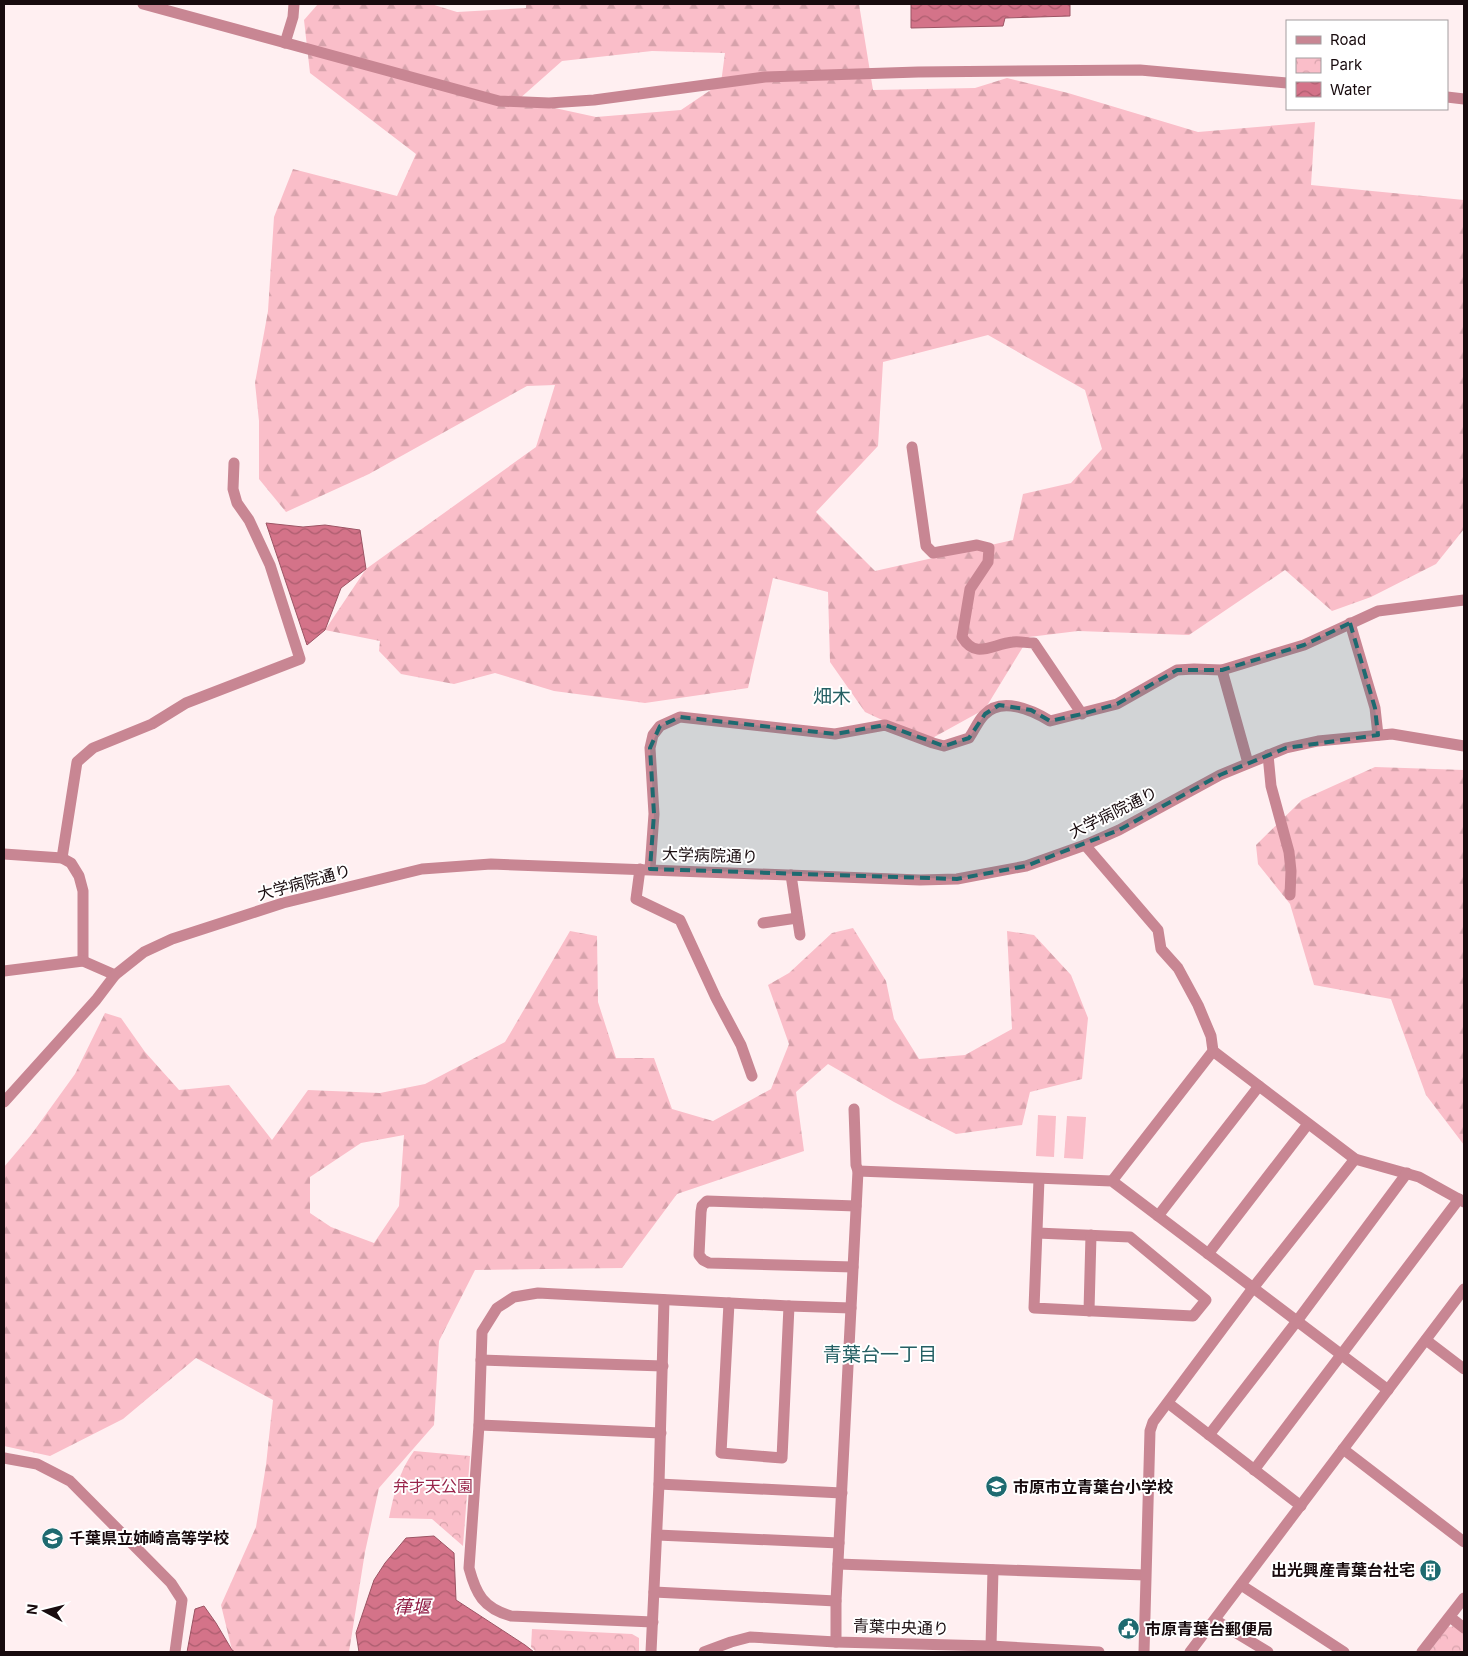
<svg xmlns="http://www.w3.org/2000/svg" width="1468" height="1656" font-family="Inter,'Noto Sans JP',sans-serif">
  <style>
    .forest { fill: url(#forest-firs); fill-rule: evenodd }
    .park { fill: url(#park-crowns) }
    .pitch { fill: #fabec9 }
    .water { fill: url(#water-waves); stroke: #9c5464 }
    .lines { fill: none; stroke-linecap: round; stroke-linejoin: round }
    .minor { stroke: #c88693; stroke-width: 11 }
    .marked { fill: #1e6a70; fill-opacity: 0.2; stroke: #1e6a70; stroke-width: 4; stroke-dasharray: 10 6; stroke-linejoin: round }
    .labels { text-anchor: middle; stroke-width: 4; stroke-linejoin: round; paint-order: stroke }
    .street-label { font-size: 16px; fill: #180b0e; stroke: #fff }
    .park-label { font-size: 16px; fill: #98244a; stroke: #fff }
    .poi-label { font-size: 16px; font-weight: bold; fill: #180b0e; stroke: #fff; text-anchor: start }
    .water-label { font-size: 18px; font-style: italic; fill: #8f1942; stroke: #fff }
    .quarter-label { font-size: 19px; fill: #245f63; stroke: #fff }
  </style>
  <defs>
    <pattern id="forest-firs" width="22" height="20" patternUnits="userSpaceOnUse" patternTransform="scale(1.25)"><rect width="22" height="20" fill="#fabec9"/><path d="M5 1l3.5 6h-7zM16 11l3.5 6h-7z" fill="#d6a2ab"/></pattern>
    <pattern id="park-crowns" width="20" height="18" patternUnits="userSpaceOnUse" patternTransform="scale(1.25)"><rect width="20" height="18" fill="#fabec9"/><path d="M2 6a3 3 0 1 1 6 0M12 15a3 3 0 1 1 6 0" fill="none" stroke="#d6a2ab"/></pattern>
    <pattern id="water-waves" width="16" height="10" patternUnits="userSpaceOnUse" patternTransform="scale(1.25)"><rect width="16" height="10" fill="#d47389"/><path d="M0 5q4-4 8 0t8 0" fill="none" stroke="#ab5d6e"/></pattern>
  </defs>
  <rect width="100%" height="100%" fill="#ffeff1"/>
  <g class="forest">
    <path d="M 318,4 L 431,4 L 457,12 L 526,8 L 526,4 L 859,4 L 873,90 L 975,88 L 1007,78 L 1068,93 L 1198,132 L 1315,122 L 1311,185 L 1464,200 L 1464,529 L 1436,564 L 1371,597 L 1332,611 L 1285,570 L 1189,635 L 1078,631 L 1029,637 L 985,709 L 927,741 L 865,712 L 830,662 L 828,592 L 773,578 L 748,688 L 645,703 L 554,691 L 495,673 L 454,684 L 401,674 L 379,651 L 380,641 L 325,630 L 366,569 L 536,447 L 555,385 L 527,386 L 369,474 L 286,512 L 259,479 L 259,421 L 255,383 L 268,311 L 274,217 L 293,169 L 397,196 L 416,154 L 310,73 L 304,20 ZM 652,51 L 725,53 L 721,83 L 681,110 L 596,117 L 518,100 L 562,61 ZM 988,335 L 1085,390 L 1102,449 L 1071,483 L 1023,494 L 1013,540 L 875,571 L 816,512 L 878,446 L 883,362 Z"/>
    <path d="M 1375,767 L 1464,770 L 1464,1145 L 1426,1095 L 1391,999 L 1314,985 L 1290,904 L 1258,864 L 1256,845 L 1302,800 Z"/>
    <path d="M 853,928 L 886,981 L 894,1019 L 919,1059 L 965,1055 L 1012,1029 L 1007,931 L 1034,935 L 1071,975 L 1088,1018 L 1082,1079 L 1030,1092 L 1022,1125 L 956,1134 L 894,1102 L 828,1064 L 796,1092 L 804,1151 L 677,1194 L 622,1268 L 475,1270 L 439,1341 L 434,1425 L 379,1488 L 365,1552 L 349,1652 L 235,1652 L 232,1650 L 221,1605 L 256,1527 L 266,1465 L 273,1400 L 196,1358 L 123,1419 L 50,1456 L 4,1446 L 4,1167 L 31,1135 L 75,1074 L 105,1013 L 121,1018 L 145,1052 L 179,1090 L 229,1085 L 272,1140 L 308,1090 L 380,1093 L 425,1084 L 505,1042 L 570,931 L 597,936 L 598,1002 L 616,1058 L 654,1058 L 672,1109 L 713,1121 L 771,1089 L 789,1044 L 768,985 L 789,973 L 832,933 ZM 404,1135 L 399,1206 L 374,1243 L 331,1227 L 310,1213 L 310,1177 L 361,1143 Z"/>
  </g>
  <g class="park">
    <path d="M 414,1451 L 470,1456 L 463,1546 L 432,1519 L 389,1518 C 394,1494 399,1471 414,1451 Z"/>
    <path d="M 1455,1626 L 1464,1633 L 1464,1652 L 1429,1652 L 1448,1627 Z"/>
    <path d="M 532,1629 L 632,1634 L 639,1638 L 639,1652 L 536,1652 L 531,1647 Z"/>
  </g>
  <g class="pitch">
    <path d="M 1038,1115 L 1056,1116 L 1054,1157 L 1036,1156 Z"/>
    <path d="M 1067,1116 L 1086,1117 L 1083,1159 L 1064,1158 Z"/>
  </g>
  <g class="water">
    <path d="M 911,4 L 1070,4 L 1070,16 L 1005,18 L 1003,26 L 911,28 Z"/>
    <path d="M 266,523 L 303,527 L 325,525 L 360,530 L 366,569 L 341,588 L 325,630 L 307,645 Z"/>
    <path d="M 434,1536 L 454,1553 L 456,1600 L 525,1645 L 534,1652 L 359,1652 L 356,1633 L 374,1580 L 385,1563 L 406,1538 Z"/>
    <path d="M 204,1606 L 216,1623 L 232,1650 L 235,1652 L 187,1652 L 195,1609 Z"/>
  </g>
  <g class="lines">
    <g class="minor">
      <path d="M 143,4 L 499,101 L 549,103 L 594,100 L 765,77 L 918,72 L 1140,70 L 1287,83"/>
      <path d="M 285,43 L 293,17 L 294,4"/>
      <path d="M 1447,97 L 1464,99"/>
      <path d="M 912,447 L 926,546 L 933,553 L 977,545 L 989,548 L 988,562 L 970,589 L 962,637 C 976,660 992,644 1013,642 C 1019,641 1027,643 1034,643 L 1082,714"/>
      <path d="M 1350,623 L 1375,708 L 1378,735"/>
      <path d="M 1222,670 L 1248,763"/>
      <path d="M 1268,755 L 1271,786 L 1289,852 L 1291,871 L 1290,895"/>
      <path d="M 1085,845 L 1158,930 L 1161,949 L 1178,968 L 1198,1005 L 1211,1036 L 1213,1051 L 1112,1181"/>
      <path d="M 4,854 L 62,858 L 71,863 L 79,876 L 83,891 L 83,961"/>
      <path d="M 62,858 L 77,762 L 93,748 L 152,724 L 186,703 L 300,659 L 270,565 L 249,520 L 237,503 L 233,489 L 234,463"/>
      <path d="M 640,869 L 636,899 L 680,920 L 716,998 L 741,1045 L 752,1076"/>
      <path d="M 650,869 L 654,814 L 650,748 L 653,735 L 660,726 L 680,717 L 835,734 L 885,725 L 933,743 L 944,746 L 969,738 C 974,731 978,721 984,715 C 1001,696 1032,710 1050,721 L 1117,704 L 1177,670 L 1194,669 L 1222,670 L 1304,645 L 1378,611 L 1464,600"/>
      <path d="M 791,875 L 800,935"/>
      <path d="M 763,923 L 797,918"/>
      <path d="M 4,971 L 83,961 L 115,975"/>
      <path d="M 1213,1051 L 1355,1159 L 1419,1177 L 1464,1202"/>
      <path d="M 4,1102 L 96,1000 L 115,975 L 144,952 L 172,939 L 283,903 L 422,869 L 491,864 L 920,880 L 957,879 L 1026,866 L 1085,845 L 1119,830 L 1220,775 L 1286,748 L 1318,741 L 1392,734 L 1464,746"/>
      <path d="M 858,1171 L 1112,1181 L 1388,1390"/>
      <path d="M 1158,1216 L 1259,1086"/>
      <path d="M 1037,1233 L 1130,1237 L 1206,1300 L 1193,1316 L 1034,1308 L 1039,1179"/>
      <path d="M 1208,1254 L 1308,1124"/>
      <path d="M 853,1267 L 709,1263 L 703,1260 L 699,1255 L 701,1212 L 702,1206 L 707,1201 L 856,1206"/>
      <path d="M 729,1303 L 721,1453 L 782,1458 L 789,1306"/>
      <path d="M 1089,1311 L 1091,1235"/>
      <path d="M 1426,1340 L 1464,1369"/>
      <path d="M 481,1360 L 663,1366"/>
      <path d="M 1168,1403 L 1301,1506"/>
      <path d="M 479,1425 L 661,1433"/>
      <path d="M 1209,1435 L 1297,1321 L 1407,1173"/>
      <path d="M 1343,1449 L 1464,1542"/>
      <path d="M 4,1458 L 37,1464 L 70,1481 L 171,1583 L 182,1600 L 175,1652"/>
      <path d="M 1254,1470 L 1459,1199"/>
      <path d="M 659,1484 L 842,1493"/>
      <path d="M 657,1535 L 839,1543"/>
      <path d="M 838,1564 L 1145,1575"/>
      <path d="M 1241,1585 L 1344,1652"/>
      <path d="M 654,1592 L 836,1601"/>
      <path d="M 1450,1617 L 1464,1628"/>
      <path d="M 1215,1620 L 1268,1652"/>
      <path d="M 653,1622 L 511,1616 C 483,1608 476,1594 469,1568 L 479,1425 L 482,1332 L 497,1308 L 514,1297 L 538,1293 L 789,1306 L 851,1308"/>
      <path d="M 836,1642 L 836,1601 L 858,1171 L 856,1165 L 854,1109"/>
      <path d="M 991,1646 L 993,1570"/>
      <path d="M 651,1652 L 659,1484 L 664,1300"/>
      <path d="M 704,1652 L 731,1642 L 750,1637 L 836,1642 L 991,1646 L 1099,1652"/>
      <path d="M 1144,1652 L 1150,1431 L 1153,1422 L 1253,1288 L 1355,1159"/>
      <path d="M 1190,1652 L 1464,1289"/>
      <path d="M 1422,1652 L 1464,1598"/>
    </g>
  </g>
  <path class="marked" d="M 1350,623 L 1375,708 L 1378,735 L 1286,748 L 1220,775 L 1119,830 L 1026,866 L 957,879 L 650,869 L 654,814 L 650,748 L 660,726 L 680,717 L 835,734 L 885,725 L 944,746 L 969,738 L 985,714 L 999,705 L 1031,710 L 1050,721 L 1082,714 L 1117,704 L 1177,670 L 1222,670 L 1304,645 Z"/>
  <defs>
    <symbol id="school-disc" viewBox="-11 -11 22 22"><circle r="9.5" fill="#1e6a70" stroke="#fff"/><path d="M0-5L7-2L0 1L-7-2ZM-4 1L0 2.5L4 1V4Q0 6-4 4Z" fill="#fff"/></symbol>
    <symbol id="building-disc" viewBox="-11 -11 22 22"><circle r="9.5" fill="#1e6a70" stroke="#fff"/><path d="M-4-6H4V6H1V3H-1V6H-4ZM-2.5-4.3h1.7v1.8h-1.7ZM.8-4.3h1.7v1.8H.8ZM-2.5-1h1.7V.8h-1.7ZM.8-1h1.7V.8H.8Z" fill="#fff"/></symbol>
    <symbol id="civic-disc" viewBox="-11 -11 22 22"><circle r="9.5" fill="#1e6a70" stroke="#fff"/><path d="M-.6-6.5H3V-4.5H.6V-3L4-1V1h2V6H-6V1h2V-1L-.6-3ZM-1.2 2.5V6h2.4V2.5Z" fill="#fff"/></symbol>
  </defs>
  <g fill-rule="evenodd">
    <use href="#school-disc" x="984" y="1474" width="25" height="25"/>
    <use href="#school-disc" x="40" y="1526" width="25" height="25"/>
    <use href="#building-disc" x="1418" y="1558" width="25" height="25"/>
    <use href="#civic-disc" x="1116" y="1616" width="25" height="25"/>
  </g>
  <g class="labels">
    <g class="street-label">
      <text transform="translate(1113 812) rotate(-26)" y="6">大学病院通り</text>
      <text transform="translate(710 855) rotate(2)" y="6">大学病院通り</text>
      <text transform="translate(304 882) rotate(-15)" y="6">大学病院通り</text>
      <text transform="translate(901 1627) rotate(2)" y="6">青葉中央通り</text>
    </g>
    <g class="park-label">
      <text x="433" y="1492">弁才天公園</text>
    </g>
    <g class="poi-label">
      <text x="1013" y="1493">市原市立青葉台小学校</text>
      <text x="69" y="1544">千葉県立姉崎高等学校</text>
      <text x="1415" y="1576" text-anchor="end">出光興産青葉台社宅</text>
      <text x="1145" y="1635">市原青葉台郵便局</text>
    </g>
    <g class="water-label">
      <text x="412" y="1613">葎堰</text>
    </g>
    <g class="quarter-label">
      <text x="832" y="703">畑木</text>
      <text x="880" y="1361">青葉台一丁目</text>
    </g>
  </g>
  <rect width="1468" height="1656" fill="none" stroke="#180b0e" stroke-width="10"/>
  <rect x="1286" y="20" width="162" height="90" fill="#ffffff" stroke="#a39d9f"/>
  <rect x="1296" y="36" width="25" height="8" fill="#c88693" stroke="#a39d9f"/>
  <text x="1330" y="45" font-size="15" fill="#180b0e">Road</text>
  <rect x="1296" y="58" width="25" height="15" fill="url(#park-crowns)" stroke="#a39d9f"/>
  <text x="1330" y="70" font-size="15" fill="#180b0e">Park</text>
  <rect x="1296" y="82" width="25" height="15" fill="url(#water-waves)" stroke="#a39d9f"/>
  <text x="1330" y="95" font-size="15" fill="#180b0e">Water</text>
  <g transform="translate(45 1611) rotate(277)" stroke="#ffffff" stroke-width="4" paint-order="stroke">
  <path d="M0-4L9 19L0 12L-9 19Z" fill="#180b0e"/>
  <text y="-8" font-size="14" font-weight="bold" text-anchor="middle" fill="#180b0e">N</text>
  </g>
</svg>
